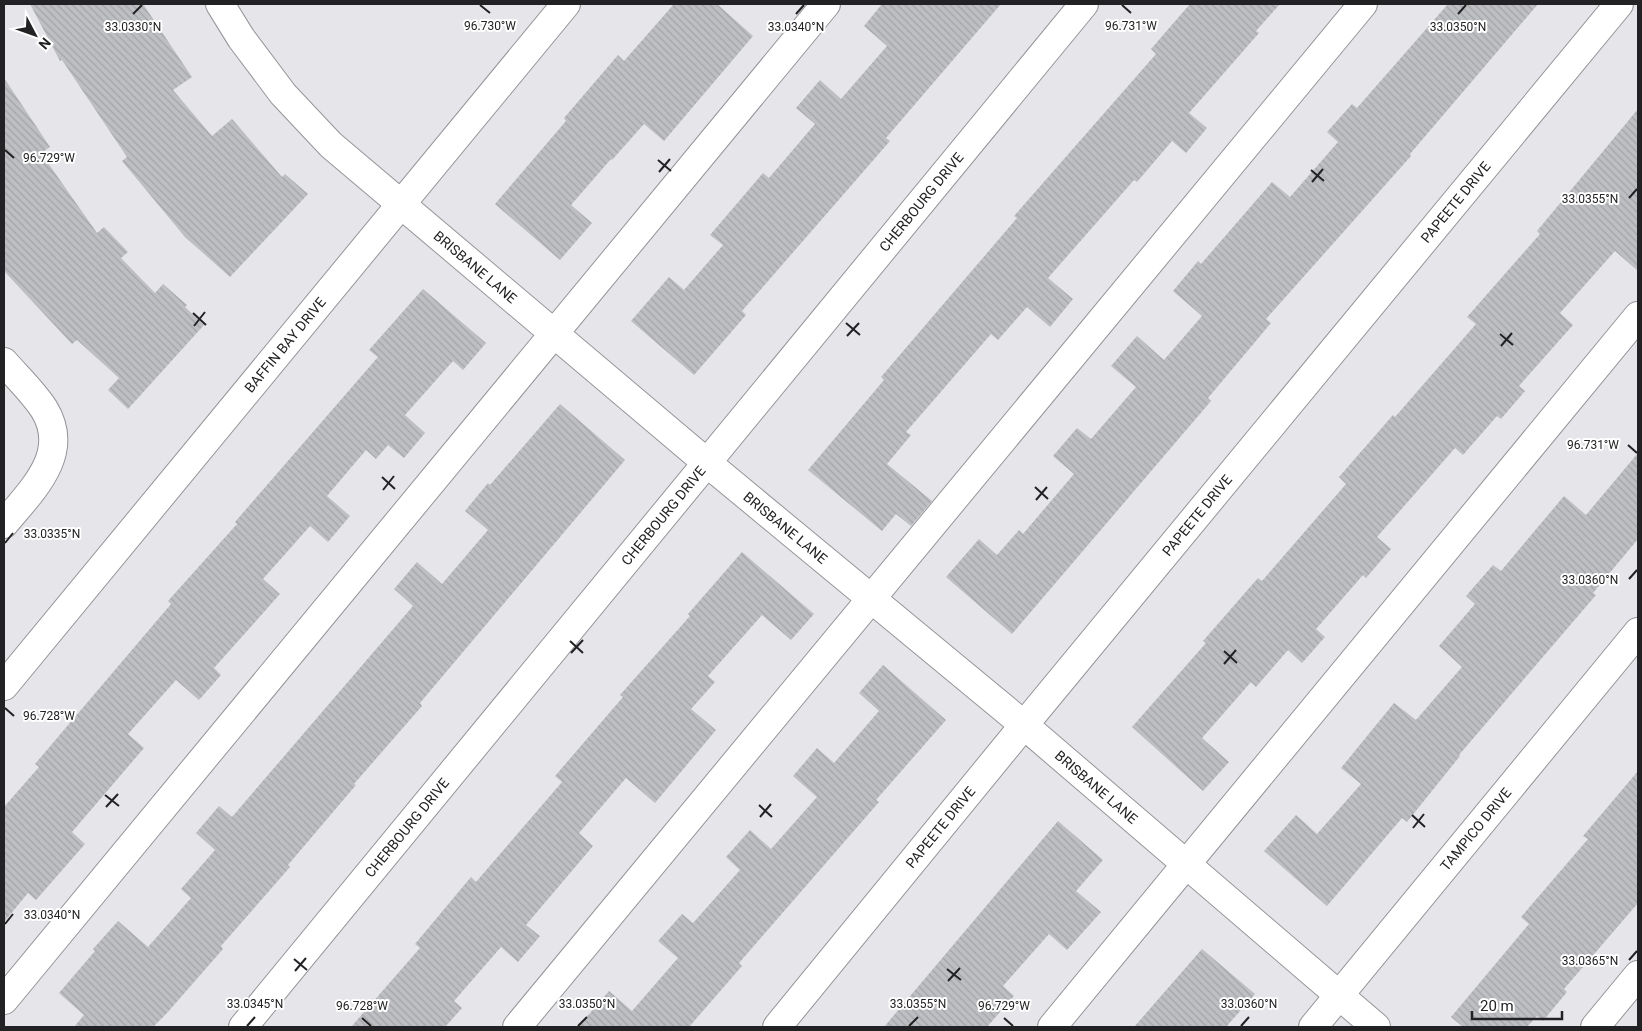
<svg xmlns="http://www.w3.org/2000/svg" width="1642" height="1031" font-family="Roboto,sans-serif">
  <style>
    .building { fill: url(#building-back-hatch) }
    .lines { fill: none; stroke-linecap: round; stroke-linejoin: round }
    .minor-casing { stroke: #959599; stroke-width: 30 }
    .minor { stroke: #fff; stroke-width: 28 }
    .ticks { fill: none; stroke: #222224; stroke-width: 2 }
    .labels { text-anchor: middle; stroke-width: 4; stroke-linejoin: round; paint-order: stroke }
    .street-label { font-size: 14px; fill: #222224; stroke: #fff }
    .ticks-label { font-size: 12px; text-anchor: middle; fill: #222224; stroke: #fff; stroke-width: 4; stroke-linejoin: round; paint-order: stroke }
  </style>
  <defs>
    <pattern id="building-back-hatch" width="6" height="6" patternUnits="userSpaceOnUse" patternTransform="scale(1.25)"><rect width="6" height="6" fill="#bebfc3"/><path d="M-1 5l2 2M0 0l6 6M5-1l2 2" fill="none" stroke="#a3a4a7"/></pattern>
  </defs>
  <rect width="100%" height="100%" fill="#e5e5ea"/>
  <g class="building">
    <path d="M 30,4 L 143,4 L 192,77 L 173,90 L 212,136 L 232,119 L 282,177 L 285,174 L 308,194 L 230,277 L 185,237 L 122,161 L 127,157 L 62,60 L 60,61 Z"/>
    <path d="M 674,4 L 717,4 L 753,36 L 664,141 L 644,124 L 612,160 L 611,159 L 571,205 L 592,223 L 560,260 L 495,204 L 566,121 L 564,118 L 618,55 L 624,61 Z"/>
    <path d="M 882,4 L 1001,4 L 886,138 L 890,141 L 742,311 L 746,315 L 694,375 L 631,321 L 669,277 L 684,290 L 723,245 L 710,235 L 763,173 L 769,178 L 815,124 L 796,108 L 820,80 L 841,99 L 887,46 L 864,26 Z"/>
    <path d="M 1190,4 L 1280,4 L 1256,31 L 1259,33 L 1189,113 L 1207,128 L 1186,153 L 1172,141 L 1137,182 L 1134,180 L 1048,278 L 1073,299 L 1050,327 L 1027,307 L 998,340 L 991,334 L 906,432 L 911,435 L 887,464 L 932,501 L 911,526 L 896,514 L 882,531 L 808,470 L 884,380 L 881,377 L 1017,218 L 1014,216 L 1156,54 L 1151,49 Z"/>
    <path d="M 1448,4 L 1538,4 L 1410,154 L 1411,156 L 1266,319 L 1271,323 L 1208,398 L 1211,401 L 1012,634 L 946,577 L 979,539 L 997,555 L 1019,530 L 1023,534 L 1074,474 L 1053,456 L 1077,428 L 1091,439 L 1136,387 L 1111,366 L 1137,336 L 1164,360 L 1202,316 L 1173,291 L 1198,261 L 1201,264 L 1272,182 L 1290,197 L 1338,142 L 1327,132 L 1352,104 L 1357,108 Z"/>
    <path d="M 4,78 L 50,147 L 41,153 L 97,233 L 104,227 L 128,252 L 121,258 L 155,293 L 163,284 L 187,305 L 185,307 L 204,325 L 128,409 L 108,390 L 119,378 L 77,340 L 72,344 L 4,271 Z"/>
    <path d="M 1638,109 L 1638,271 L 1615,251 L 1560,313 L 1573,325 L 1519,386 L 1525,391 L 1501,419 L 1497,416 L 1463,455 L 1455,448 L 1377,537 L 1391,549 L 1366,578 L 1363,575 L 1316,629 L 1325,637 L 1302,663 L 1288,650 L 1256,687 L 1251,682 L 1202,738 L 1229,762 L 1203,791 L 1132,727 L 1206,643 L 1203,641 L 1258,578 L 1262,581 L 1346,484 L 1339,477 L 1393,415 L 1395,417 L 1476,324 L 1467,317 L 1540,234 L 1537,231 Z"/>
    <path d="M 423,289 L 486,343 L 463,370 L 453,361 L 405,415 L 425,433 L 404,458 L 388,445 L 376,459 L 366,450 L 327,496 L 350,516 L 328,542 L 310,526 L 263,579 L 280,594 L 214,668 L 221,675 L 199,700 L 176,680 L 128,734 L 144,748 L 72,832 L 85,844 L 36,900 L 28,893 L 4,922 L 4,807 L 39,767 L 35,764 L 171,604 L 168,601 L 237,524 L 235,522 L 378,357 L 369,350 Z"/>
    <path d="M 560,404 L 625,460 L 420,703 L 422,706 L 354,784 L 356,785 L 288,865 L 290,867 L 221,946 L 223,949 L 167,1013 L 153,1027 L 74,1027 L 84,1015 L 59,993 L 95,951 L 93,949 L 118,921 L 148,947 L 191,898 L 181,889 L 215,850 L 196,833 L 219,806 L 232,817 L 413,606 L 394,589 L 417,562 L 442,584 L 488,530 L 465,511 L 488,483 L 490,485 Z"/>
    <path d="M 1638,453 L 1638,539 L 1593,593 L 1596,595 L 1459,755 L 1460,756 L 1407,822 L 1402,818 L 1327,906 L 1264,851 L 1296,815 L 1317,834 L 1361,784 L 1341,768 L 1394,703 L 1416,720 L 1462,667 L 1439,646 L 1475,604 L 1466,596 L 1493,565 L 1501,571 L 1564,496 L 1586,515 Z"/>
    <path d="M 742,552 L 814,614 L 791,640 L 762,615 L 708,676 L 715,682 L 691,709 L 716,730 L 655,803 L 626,778 L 579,833 L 593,846 L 526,925 L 540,936 L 518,962 L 501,947 L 454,1001 L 462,1008 L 445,1027 L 351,1027 L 420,948 L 415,944 L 471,877 L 476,882 L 562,782 L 555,776 L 623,697 L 620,695 L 690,616 L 688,614 Z"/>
    <path d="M 883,665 L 946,720 L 876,800 L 879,802 L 739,963 L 742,966 L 689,1027 L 578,1027 L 609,991 L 632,1011 L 678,958 L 658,941 L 682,914 L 693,923 L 740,870 L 726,857 L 750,830 L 771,849 L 817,797 L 793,776 L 817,748 L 834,763 L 879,711 L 859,693 Z"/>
    <path d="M 1638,771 L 1638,903 L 1564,989 L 1567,992 L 1543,1021 L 1537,1016 L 1527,1027 L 1463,1027 L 1451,1017 L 1529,924 L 1521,917 L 1588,839 L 1583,836 Z"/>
    <path d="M 1058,821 L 1103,860 L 1076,891 L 1101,912 L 1067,950 L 1049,934 L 1003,986 L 1014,996 L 987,1027 L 884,1027 Z"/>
    <path d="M 1202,949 L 1255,994 L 1226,1027 L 1134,1027 Z"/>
  </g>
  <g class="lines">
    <defs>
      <g id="minor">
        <path id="s1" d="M 220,4 L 241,38 L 283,94 L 331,145 L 706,462 L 1024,725 L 1376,1027"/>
        <path d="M 4,362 C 17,377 33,392 44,409 C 72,454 31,491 4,524"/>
        <path id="s2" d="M 4,686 L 566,4"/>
        <path d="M 4,1000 L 826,4"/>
        <path id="s3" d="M 243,1027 L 1084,4"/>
        <path d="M 517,1027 L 1363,4"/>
        <path id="s4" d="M 777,1027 L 1024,725 L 1619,4"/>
        <path d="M 1052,1027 L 1638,316"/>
        <path id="s5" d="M 1313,1027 L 1638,632"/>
        <path d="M 1595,1027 L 1638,975"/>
      </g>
    </defs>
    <use href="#minor" class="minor-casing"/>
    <use href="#minor" class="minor"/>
  </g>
  <path class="ticks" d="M 480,5 L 490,13M 1122,5 L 1131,13M 133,14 L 142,5M 796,14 L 804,5M 1458,14 L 1466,5M 5,150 L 14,158M 658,160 L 671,171M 1311,170 L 1324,181M 659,172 L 670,159M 1312,182 L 1323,169M 1629,198 L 1637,189M 193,313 L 206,325M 846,323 L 860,335M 194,326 L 205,312M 1500,334 L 1513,345M 847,336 L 859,323M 1501,346 L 1512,333M 1628,445 L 1637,453M 382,477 L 395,489M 1035,487 L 1048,499M 383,490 L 394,476M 1036,500 L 1047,487M 5,543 L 13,533M 1629,579 L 1637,570M 570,641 L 583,653M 1224,651 L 1237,663M 571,653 L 583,640M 1224,664 L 1236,650M 5,708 L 14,716M 105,795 L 119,806M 759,805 L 772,817M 106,807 L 118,794M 1412,815 L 1425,827M 760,817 L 771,804M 1413,828 L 1424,814M 5,924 L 13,914M 294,959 L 307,970M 1629,960 L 1637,951M 947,969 L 961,980M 295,971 L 306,958M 948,981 L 960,968M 362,1018 L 371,1026M 1004,1018 L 1013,1026M 247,1026 L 255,1017M 578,1026 L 587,1017M 909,1026 L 918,1017M 1241,1026 L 1249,1017"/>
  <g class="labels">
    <g class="street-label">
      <text dy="5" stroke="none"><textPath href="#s3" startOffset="1068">CHERBOURG DRIVE</textPath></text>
      <text dy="5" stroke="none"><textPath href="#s4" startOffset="1068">PAPEETE DRIVE</textPath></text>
      <text dy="5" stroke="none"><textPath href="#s1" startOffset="369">BRISBANE LANE</textPath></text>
      <text dy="5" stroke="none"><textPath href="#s2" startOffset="442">BAFFIN BAY DRIVE</textPath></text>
      <text dy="5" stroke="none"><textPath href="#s3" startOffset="662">CHERBOURG DRIVE</textPath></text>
      <text dy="5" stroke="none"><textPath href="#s4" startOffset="662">PAPEETE DRIVE</textPath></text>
      <text dy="5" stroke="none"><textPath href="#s1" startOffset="774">BRISBANE LANE</textPath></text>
      <text dy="5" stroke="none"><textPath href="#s1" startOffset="1179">BRISBANE LANE</textPath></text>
      <text dy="5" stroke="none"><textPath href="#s3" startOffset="258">CHERBOURG DRIVE</textPath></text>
      <text dy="5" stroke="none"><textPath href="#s4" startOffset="258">PAPEETE DRIVE</textPath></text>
      <text dy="5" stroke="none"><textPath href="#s5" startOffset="256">TAMPICO DRIVE</textPath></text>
    </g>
  </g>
  <g class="ticks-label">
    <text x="490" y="30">96.730°W</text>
    <text x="1131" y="30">96.731°W</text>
    <text x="133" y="31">33.0330°N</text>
    <text x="796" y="31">33.0340°N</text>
    <text x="1458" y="31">33.0350°N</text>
    <text x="49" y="162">96.729°W</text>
    <text x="1590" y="203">33.0355°N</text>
    <text x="1593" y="449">96.731°W</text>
    <text x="52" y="538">33.0335°N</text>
    <text x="1590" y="584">33.0360°N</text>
    <text x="49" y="720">96.728°W</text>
    <text x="52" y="919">33.0340°N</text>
    <text x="1590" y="965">33.0365°N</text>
    <text x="255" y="1008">33.0345°N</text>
    <text x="587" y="1008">33.0350°N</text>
    <text x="918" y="1008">33.0355°N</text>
    <text x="1249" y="1008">33.0360°N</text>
    <text x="362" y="1010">96.728°W</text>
    <text x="1004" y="1010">96.729°W</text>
  </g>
  <rect width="1642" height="1031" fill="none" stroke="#222224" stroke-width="10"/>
  <g transform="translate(35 35) rotate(131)" stroke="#ffffff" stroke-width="4" paint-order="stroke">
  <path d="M0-4L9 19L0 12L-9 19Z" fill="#222224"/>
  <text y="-8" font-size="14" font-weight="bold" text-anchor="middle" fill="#222224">N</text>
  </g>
  <path d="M1472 1011v8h90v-8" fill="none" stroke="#222224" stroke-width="2.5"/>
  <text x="1480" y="1011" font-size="15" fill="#222224" stroke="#ffffff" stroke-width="4" paint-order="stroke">20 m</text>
</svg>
